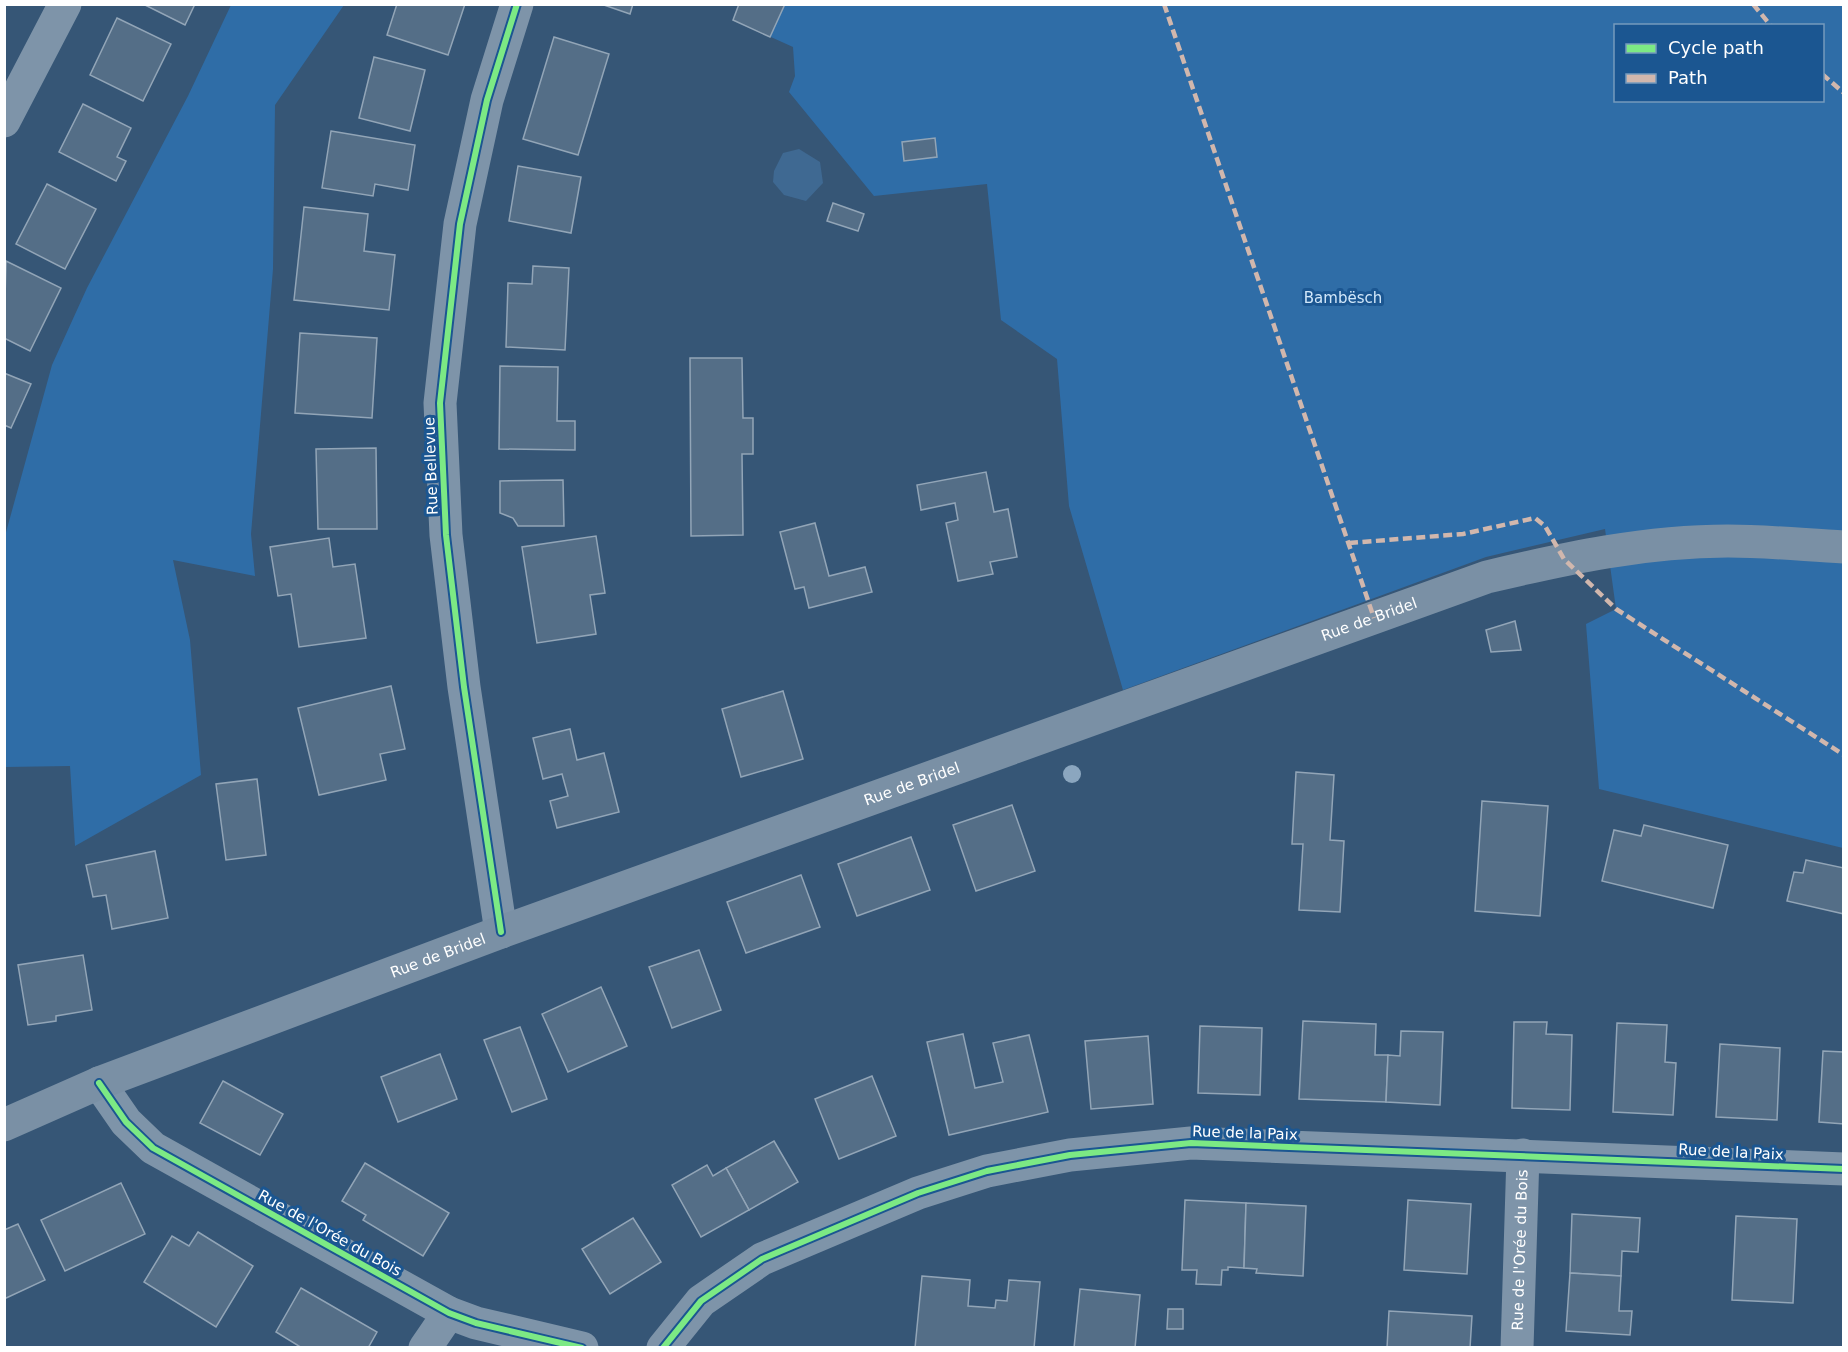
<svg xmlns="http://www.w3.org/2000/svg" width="1848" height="1352" font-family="'DejaVu Sans',sans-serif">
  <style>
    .green { fill: #2f6da7; fill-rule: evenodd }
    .water { fill: #3f6992 }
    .building { fill: #546e87; stroke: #92a5b7; stroke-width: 1.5 }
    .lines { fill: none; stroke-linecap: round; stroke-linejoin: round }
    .minor { stroke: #7e94a9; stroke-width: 33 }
    .secondary { stroke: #7a90a5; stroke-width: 33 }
    .quiet { stroke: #d1b7ad; stroke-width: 4.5; stroke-dasharray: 9 4.5; stroke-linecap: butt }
    .cycleway-casing { stroke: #1b5691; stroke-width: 10 }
    .cycleway { stroke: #7ce984; stroke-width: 6 }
    .tree { fill: #8ba6bf }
    .labels { text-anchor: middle; stroke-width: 6; stroke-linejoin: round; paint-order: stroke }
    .park-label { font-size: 15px; fill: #d1e7fa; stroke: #1b5691 }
    .street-label { font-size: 15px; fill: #fff; stroke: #1b5691 }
  </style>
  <rect width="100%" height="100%" fill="#365676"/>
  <g class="green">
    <path d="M 739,4 L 1843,5 L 1843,848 L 1599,789 L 1586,624 L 1616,609 L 1605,529 L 1486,557 L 1123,690 L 1069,506 L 1057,359 L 1001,320 L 987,184 L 874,196 L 789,92 L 795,76 L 793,47 L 733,20 ZM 1616,26 L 1822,26 L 1822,100 L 1616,100 Z"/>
    <path d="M 231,5 L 344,5 L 275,105 L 273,269 L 251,534 L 255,576 L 173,560 L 190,640 L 201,775 L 75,846 L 70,766 L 5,767 L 5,536 L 52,365 L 87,288 L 188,96 Z"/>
  </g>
  <path class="water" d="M 799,149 L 820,162 L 823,183 L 806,201 L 784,195 L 773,182 L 774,171 L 783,153 Z"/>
  <g class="building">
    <path d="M 143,4 L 195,4 L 185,25 Z"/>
    <path d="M 397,4 L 465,4 L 448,55 L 387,35 Z"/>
    <path d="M 601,4 L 633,4 L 630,14 Z"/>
    <path d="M 739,4 L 785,4 L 770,37 L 733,20 Z"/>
    <path d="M 117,18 L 171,44 L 143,101 L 90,75 Z"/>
    <path d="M 554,37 L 609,54 L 578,155 L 523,139 Z"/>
    <path d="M 374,57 L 425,70 L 410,131 L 359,118 Z"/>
    <path d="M 83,104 L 131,128 L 117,157 L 126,161 L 116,181 L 59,152 Z"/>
    <path d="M 331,131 L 415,145 L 408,190 L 375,184 L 373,196 L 322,188 Z"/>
    <path d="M 935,138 L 937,157 L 904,161 L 902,142 Z"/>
    <path d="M 518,166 L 581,177 L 571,233 L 509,221 Z"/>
    <path d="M 47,184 L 96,209 L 65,269 L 16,244 Z"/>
    <path d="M 833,203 L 864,214 L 858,231 L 827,221 Z"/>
    <path d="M 304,207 L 368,214 L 364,251 L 395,255 L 389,310 L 294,300 Z"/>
    <path d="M 6,261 L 61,288 L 30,351 L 4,338 Z"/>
    <path d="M 533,266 L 569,268 L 565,350 L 506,347 L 508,283 L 532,284 Z"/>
    <path d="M 300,333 L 377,338 L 372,418 L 295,413 Z"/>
    <path d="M 690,358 L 742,358 L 743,418 L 753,418 L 753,454 L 742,454 L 743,535 L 691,536 Z"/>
    <path d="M 500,366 L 558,367 L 557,421 L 575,421 L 575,450 L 499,449 Z"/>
    <path d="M 4,373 L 31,384 L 11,428 L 4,425 Z"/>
    <path d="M 376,448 L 377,529 L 318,529 L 316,449 Z"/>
    <path d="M 986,472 L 994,512 L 1008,509 L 1017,557 L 990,562 L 993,574 L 958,581 L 946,523 L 958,520 L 955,503 L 921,510 L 917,485 Z"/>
    <path d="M 563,480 L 564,526 L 518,526 L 513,518 L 500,513 L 500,481 Z"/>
    <path d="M 815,523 L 829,576 L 865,567 L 872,592 L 809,608 L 804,587 L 795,589 L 780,532 Z"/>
    <path d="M 596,536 L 605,593 L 590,595 L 596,634 L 537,643 L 522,547 Z"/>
    <path d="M 329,538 L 333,567 L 355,564 L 366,638 L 299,647 L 291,594 L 278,596 L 270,547 Z"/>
    <path d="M 1515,621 L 1521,650 L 1491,652 L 1486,630 Z"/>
    <path d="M 391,686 L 405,749 L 380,754 L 386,780 L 319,795 L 298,708 Z"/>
    <path d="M 783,691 L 803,759 L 741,777 L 722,709 Z"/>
    <path d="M 570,729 L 577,760 L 604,753 L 619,812 L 557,828 L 550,801 L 568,796 L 562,774 L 543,779 L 533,738 Z"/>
    <path d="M 1296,772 L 1334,775 L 1330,840 L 1344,841 L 1340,912 L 1299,910 L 1303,844 L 1292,844 Z"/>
    <path d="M 257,779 L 266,855 L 226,860 L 216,784 Z"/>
    <path d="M 1482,801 L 1548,806 L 1540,916 L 1475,911 Z"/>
    <path d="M 1012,805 L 1035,871 L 976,891 L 953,825 Z"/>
    <path d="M 1644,825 L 1728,845 L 1713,908 L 1602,881 L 1614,830 L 1641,836 Z"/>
    <path d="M 911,837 L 930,890 L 857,916 L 838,864 Z"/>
    <path d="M 155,851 L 168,918 L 112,929 L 106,895 L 93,897 L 86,865 Z"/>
    <path d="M 1806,860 L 1844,868 L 1844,914 L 1787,901 L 1794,872 L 1803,873 Z"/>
    <path d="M 801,875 L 820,927 L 746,953 L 727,902 Z"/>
    <path d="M 699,950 L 721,1010 L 672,1028 L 649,967 Z"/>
    <path d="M 83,955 L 92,1010 L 56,1016 L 56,1021 L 28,1025 L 18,965 Z"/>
    <path d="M 601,987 L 627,1046 L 568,1072 L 542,1014 Z"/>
    <path d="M 1303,1021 L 1376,1024 L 1375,1055 L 1388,1055 L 1386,1102 L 1299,1099 Z"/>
    <path d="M 1514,1022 L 1547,1022 L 1546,1034 L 1572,1035 L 1570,1110 L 1512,1108 Z"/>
    <path d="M 1617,1023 L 1667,1025 L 1665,1062 L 1676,1063 L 1673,1115 L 1613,1112 Z"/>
    <path d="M 1200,1026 L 1262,1028 L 1260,1095 L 1198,1093 Z"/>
    <path d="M 520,1027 L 547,1099 L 512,1112 L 484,1040 Z"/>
    <path d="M 1401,1031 L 1443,1032 L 1440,1105 L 1386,1102 L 1388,1055 L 1400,1056 Z"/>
    <path d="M 963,1034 L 975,1088 L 1003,1082 L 993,1043 L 1029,1035 L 1048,1112 L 949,1135 L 927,1042 Z"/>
    <path d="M 1148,1036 L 1153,1104 L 1091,1109 L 1085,1041 Z"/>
    <path d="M 1720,1044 L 1780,1048 L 1777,1120 L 1716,1117 Z"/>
    <path d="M 1823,1051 L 1844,1052 L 1844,1124 L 1819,1122 Z"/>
    <path d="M 440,1054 L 457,1099 L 398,1122 L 381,1077 Z"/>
    <path d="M 872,1076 L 896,1136 L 839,1159 L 815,1099 Z"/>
    <path d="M 223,1081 L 283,1114 L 260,1155 L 200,1123 Z"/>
    <path d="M 774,1141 L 798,1182 L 749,1210 L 726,1168 Z"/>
    <path d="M 365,1163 L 449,1213 L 423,1256 L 363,1220 L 366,1215 L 342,1201 Z"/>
    <path d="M 707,1165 L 713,1176 L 726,1168 L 749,1210 L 701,1237 L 672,1185 Z"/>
    <path d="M 121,1183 L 145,1234 L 65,1271 L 41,1220 Z"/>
    <path d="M 1185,1200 L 1246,1203 L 1244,1268 L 1228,1267 L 1228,1270 L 1222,1270 L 1221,1285 L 1196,1284 L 1197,1270 L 1182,1270 Z"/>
    <path d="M 1408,1200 L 1471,1204 L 1467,1274 L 1404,1270 Z"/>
    <path d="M 1246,1203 L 1306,1206 L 1303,1276 L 1256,1273 L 1257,1269 L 1244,1268 Z"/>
    <path d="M 1572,1214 L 1640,1218 L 1638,1252 L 1622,1251 L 1621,1276 L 1570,1273 Z"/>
    <path d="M 1736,1216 L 1797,1219 L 1793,1303 L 1732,1300 Z"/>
    <path d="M 633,1218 L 661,1262 L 610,1294 L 582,1249 Z"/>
    <path d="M 18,1224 L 45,1280 L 4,1299 L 4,1230 Z"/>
    <path d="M 198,1232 L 253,1266 L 216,1327 L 144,1282 L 172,1236 L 189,1246 Z"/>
    <path d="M 1570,1273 L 1621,1276 L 1619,1311 L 1632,1311 L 1630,1335 L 1566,1331 Z"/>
    <path d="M 922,1276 L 970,1280 L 968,1306 L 995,1308 L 996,1300 L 1007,1301 L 1009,1280 L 1040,1282 L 1034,1348 L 915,1348 Z"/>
    <path d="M 301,1288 L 377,1332 L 368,1348 L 302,1348 L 276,1332 Z"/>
    <path d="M 1080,1289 L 1140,1295 L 1135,1348 L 1074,1348 Z"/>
    <path d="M 1168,1309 L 1183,1309 L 1183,1329 L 1167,1329 Z"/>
    <path d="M 1389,1311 L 1472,1316 L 1470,1348 L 1387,1348 Z"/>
  </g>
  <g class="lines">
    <g class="minor">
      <path d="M 4,121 L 65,4"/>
      <path d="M 501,932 L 464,687 L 446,535 L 440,403 L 460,224 L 487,100 L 517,4"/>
      <path d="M 99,1083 L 126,1122 L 153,1148 L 449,1313 L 476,1323 L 582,1348"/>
      <path d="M 425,1348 L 449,1313"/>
      <path d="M 663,1348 L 701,1301 L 762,1259 L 918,1193 L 987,1171 L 1070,1155 L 1191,1143 L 1844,1169"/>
      <path id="s1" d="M 1517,1348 L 1523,1155"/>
    </g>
    <path class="secondary" id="s2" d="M 4,1125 L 99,1083 L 501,932 L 1487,577 C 1567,558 1646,541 1728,541 C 1767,541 1805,545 1844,547"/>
    <g class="quiet">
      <path d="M 1164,4 L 1374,618"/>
      <path d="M 1753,4 L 1771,26"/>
      <path d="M 1822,74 L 1844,93"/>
      <path d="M 1349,543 L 1463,534 L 1535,518 L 1545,526 L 1564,559 L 1616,609 L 1844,755"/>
    </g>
    <defs>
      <g id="cycleway">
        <path d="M 501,932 L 464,687 L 446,535 L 440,403 L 460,224 L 487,100 L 517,4"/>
        <path d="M 99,1083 L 126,1122 L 153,1148 L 449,1313 L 476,1323 L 582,1348"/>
        <path d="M 663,1348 L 701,1301 L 762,1259 L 918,1193 L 987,1171 L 1070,1155 L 1191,1143 L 1844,1169"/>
      </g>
    </defs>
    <use href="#cycleway" class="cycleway-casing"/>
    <use href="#cycleway" class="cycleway"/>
  </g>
  <circle class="tree" cx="1072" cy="774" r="9"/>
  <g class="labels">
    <g class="park-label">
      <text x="1343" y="303">Bambësch</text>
    </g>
    <g class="street-label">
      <text transform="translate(431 466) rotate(-92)" y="5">Rue Bellevue</text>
      <text dy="5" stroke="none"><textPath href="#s2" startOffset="1456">Rue de Bridel</textPath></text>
      <text dy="5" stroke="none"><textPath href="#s2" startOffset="970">Rue de Bridel</textPath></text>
      <text dy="5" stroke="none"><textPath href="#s2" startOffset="466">Rue de Bridel</textPath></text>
      <text transform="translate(1245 1133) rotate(2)" y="5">Rue de la Paix</text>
      <text transform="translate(1731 1152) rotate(3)" y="5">Rue de la Paix</text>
      <text transform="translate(330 1233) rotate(29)" y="5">Rue de l'Orée du Bois</text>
      <text dy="5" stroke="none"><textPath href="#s1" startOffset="98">Rue de l'Orée du Bois</textPath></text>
    </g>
  </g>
  <rect width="1848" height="1352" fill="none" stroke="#ffffff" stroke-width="12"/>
  <rect x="1614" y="24" width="210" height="78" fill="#1b5691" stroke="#769abd" stroke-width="1.5"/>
  <rect x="1626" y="44" width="30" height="9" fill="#7ce984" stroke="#769abd" stroke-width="1.5"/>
  <text x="1668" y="54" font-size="18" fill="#ffffff">Cycle path</text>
  <rect x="1626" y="74" width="30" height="9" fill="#d1b7ad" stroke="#769abd" stroke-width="1.5"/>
  <text x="1668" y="84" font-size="18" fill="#ffffff">Path</text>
</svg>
